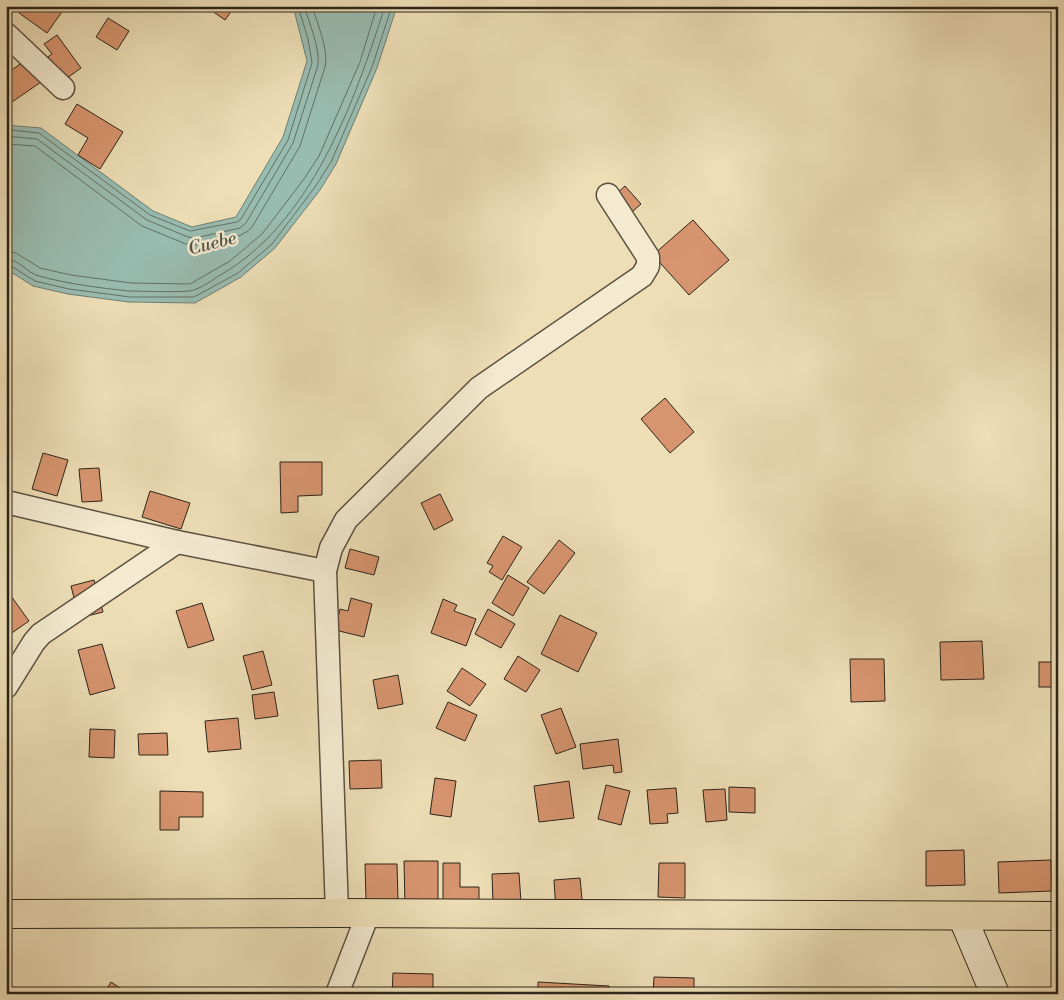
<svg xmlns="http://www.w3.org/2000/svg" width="1064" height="1000" font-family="'Libre Bodoni',serif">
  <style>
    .water { fill: #99bcb1; stroke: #6d7f75 }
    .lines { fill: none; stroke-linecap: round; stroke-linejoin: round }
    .shore { stroke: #627066; stroke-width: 1 }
    .building { fill: #d7956f; stroke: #2c241b }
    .street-casing { stroke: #5c5242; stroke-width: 25 }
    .secondary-casing { stroke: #2c241b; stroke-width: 30 }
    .primary-casing { stroke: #2c241b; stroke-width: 30 }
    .street { stroke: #f3ead0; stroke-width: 22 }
    .secondary { stroke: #f3ead0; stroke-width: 28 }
    .primary { stroke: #eddeb6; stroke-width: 28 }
    .labels { text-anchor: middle; stroke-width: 5; stroke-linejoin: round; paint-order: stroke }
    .water-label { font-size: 18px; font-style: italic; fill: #4d5248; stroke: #f3ead0 }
  </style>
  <rect width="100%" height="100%" fill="#eddeb6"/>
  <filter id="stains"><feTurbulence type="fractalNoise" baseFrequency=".004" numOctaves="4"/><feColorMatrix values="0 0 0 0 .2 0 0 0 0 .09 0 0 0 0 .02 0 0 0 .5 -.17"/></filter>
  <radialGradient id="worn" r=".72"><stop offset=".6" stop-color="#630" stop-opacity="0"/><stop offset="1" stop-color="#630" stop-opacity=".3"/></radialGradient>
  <path class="water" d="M 293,6 L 397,6 L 377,68 L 336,164 L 320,190 L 275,248 L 241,277 L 195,303 L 129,302 L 68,294 L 33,286 L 6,269 L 6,125 L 41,128 L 153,211 L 192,227 L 236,217 L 283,137 L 307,61 Z"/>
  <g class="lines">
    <g class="shore">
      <path d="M 11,130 L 39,133 L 150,215 L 190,231 L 237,222 L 241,219 L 288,140 L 312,63 L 308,39 L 298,6"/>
      <path d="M 6,136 L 37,139 L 147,220 L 188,237 L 195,238 L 240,228 L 246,223 L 293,143 L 318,65 C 320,48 309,22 304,6"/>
      <path d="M 6,144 L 35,146 L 142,226 L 186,244 L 196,245 L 241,235 L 248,231 L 252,227 L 300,146 L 325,67 C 329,50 317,23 312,6"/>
      <path d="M 6,251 L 16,253 L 40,268 L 71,275 L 131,283 L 190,284 L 230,261 L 262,234 L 304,179 L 319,156 L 360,62 L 377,6"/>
      <path d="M 6,259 C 19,259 27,273 39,276 C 68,284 100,288 129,291 C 139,291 187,293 194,290 C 202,287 210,282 217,277 C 311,225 354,103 385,6"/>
      <path d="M 6,265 L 11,266 L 35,281 L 69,289 L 130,297 L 194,297 L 238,273 L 272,244 L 315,187 L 331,162 L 372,67 L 392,6"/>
    </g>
  </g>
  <g class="building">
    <path d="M 6,6 L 13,6 L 6,15 Z"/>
    <path d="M 24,6 L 66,6 L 47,33 L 19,13 Z"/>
    <path d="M 205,6 L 235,6 L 225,20 Z"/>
    <path d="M 108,18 L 129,31 L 117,50 L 96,37 Z"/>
    <path d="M 57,35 L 81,68 L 56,86 L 39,63 L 52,54 L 44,44 Z"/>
    <path d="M 26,60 L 41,82 L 12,102 L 6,94 L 6,74 Z"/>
    <path d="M 77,104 L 123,132 L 100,169 L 78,155 L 88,138 L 65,124 Z"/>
    <path d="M 6,123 L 11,132 L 6,134 Z"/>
    <path d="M 625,186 L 641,204 L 618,224 L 602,207 Z"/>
    <path d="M 693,220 L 729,260 L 689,295 L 653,255 Z"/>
    <path d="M 665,398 L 694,432 L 670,453 L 641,419 Z"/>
    <path d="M 43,453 L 68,460 L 57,496 L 32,489 Z"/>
    <path d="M 280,462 L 322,462 L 322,495 L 298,496 L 298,512 L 281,513 Z"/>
    <path d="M 99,468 L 102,501 L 82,502 L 79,469 Z"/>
    <path d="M 150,491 L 190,503 L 181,529 L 142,517 Z"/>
    <path d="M 440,494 L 453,520 L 434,530 L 421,503 Z"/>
    <path d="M 503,536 L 522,547 L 502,580 L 489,572 L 493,566 L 487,563 Z"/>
    <path d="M 559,540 L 575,553 L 544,594 L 527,582 Z"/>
    <path d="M 350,549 L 379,557 L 374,575 L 345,568 Z"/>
    <path d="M 508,575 L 529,588 L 513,616 L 492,603 Z"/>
    <path d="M 94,580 L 103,612 L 79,618 L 71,586 Z"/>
    <path d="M 11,596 L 29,621 L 6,637 L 6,600 Z"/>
    <path d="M 351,598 L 372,604 L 364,637 L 335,630 L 340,609 L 348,611 Z"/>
    <path d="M 443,599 L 457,605 L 454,611 L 476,619 L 466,646 L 431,633 Z"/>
    <path d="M 202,603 L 214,640 L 188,648 L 176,611 Z"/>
    <path d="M 488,609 L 515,624 L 501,648 L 475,634 Z"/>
    <path d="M 560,615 L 597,633 L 578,672 L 541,654 Z"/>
    <path d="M 982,641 L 984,679 L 941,680 L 940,642 Z"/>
    <path d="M 102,644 L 115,688 L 90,695 L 78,650 Z"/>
    <path d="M 263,651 L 272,685 L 252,690 L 243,656 Z"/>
    <path d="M 518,656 L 540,670 L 526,692 L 504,679 Z"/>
    <path d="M 850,659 L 884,659 L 885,701 L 851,702 Z"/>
    <rect x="1039" y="662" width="19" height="25"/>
    <path d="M 462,668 L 486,684 L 470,706 L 447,691 Z"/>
    <path d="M 398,675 L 403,704 L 378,709 L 373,680 Z"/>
    <path d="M 274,692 L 278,716 L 255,719 L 252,695 Z"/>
    <path d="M 448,702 L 477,715 L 465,741 L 436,728 Z"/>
    <path d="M 561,708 L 576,747 L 556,754 L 541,715 Z"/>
    <path d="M 238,718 L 241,749 L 208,752 L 205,721 Z"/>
    <path d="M 90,729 L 115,730 L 114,758 L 89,757 Z"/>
    <path d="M 167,733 L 168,755 L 139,755 L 138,734 Z"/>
    <path d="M 618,739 L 622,772 L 614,773 L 613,765 L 583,769 L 580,744 Z"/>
    <path d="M 381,760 L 382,788 L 350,789 L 349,761 Z"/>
    <path d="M 435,778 L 456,781 L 451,817 L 430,814 Z"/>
    <path d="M 569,781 L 574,818 L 539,822 L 534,786 Z"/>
    <path d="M 606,785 L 630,791 L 621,825 L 598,819 Z"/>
    <path d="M 729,787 L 755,788 L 755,813 L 729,812 Z"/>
    <path d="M 676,788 L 678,813 L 667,814 L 668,823 L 650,824 L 647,790 Z"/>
    <path d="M 725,789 L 727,820 L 706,822 L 703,790 Z"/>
    <path d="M 160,791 L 203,792 L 203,817 L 179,817 L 179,830 L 160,830 Z"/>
    <path d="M 964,850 L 965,885 L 926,886 L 926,851 Z"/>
    <path d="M 1051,860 L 1052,891 L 999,893 L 998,862 Z"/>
    <path d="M 404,861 L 438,861 L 438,906 L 405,907 Z"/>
    <path d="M 443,863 L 460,863 L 460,887 L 479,887 L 479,903 L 443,903 Z"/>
    <path d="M 659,863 L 685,863 L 685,898 L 658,897 Z"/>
    <path d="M 365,864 L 397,864 L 398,900 L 366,900 Z"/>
    <path d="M 519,873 L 521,902 L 493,904 L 492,874 Z"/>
    <path d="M 580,878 L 583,910 L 556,912 L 554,880 Z"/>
    <path d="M 393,973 L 433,974 L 433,994 L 392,994 Z"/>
    <path d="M 654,977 L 694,978 L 694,994 L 653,994 Z"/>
    <path d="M 111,982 L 129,994 L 104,994 Z"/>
    <path d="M 538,982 L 609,986 L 609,994 L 538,994 Z"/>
  </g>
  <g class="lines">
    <defs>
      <g id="street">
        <path d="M 6,34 L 63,88"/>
        <path d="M 6,502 L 177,542 L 325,571 L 337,913"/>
        <path d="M 325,571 L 331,548 L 346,520 L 479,388 L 642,276 L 648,266 L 648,257 L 608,195"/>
        <path d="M 6,687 L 34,642 L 41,634 L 177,542"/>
        <path d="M 337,994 L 368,914"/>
      </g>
      <path id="secondary" d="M 962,916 L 995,994"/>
      <path id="primary" d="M 6,914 L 337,913 L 1058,916"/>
    </defs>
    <use href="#street" class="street-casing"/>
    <use href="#secondary" class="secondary-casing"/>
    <use href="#primary" class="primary-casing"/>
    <use href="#street" class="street"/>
    <use href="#secondary" class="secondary"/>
    <use href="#primary" class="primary"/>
  </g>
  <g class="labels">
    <g class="water-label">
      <text transform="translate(212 243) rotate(-14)" y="6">Cuebe</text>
    </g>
  </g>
  <rect width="1064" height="1000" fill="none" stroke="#eddeb6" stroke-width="25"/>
  <rect x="8" y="8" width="1049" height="985" fill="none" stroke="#2c241b" stroke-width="2.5"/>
  <rect x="12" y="12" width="1039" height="975" fill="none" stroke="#2c241b"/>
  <rect width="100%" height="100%" filter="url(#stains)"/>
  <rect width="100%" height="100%" fill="url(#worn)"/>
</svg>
